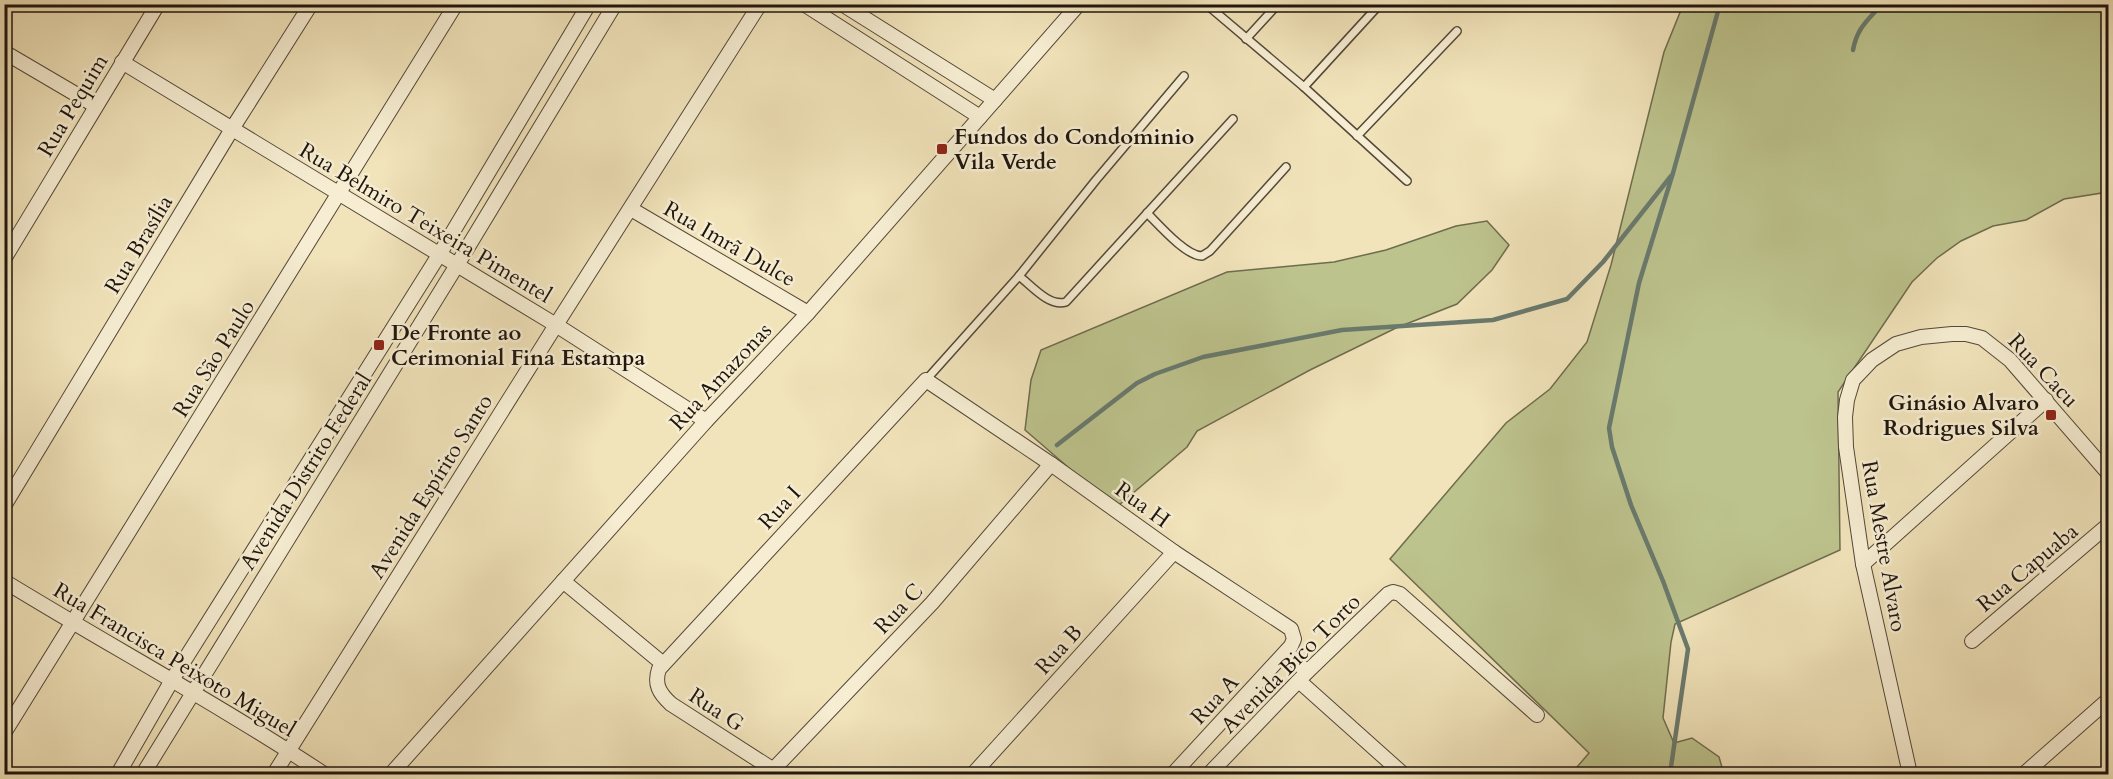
<svg xmlns="http://www.w3.org/2000/svg" width="2113" height="779" font-family="Cardo,serif">
  <style>
    .green { fill: #bdc38d; stroke: #6e6c4e; stroke-width: 1.5 }
    .lines { fill: none; stroke-linecap: round; stroke-linejoin: round }
    .stream { stroke: #697a6e; stroke-width: 4.5 }
    .service-casing { stroke: #534839; stroke-width: 10 }
    .minor-casing { stroke: #534839; stroke-width: 16 }
    .service { stroke: #f6edd2; stroke-width: 7 }
    .minor { stroke: #f6edd2; stroke-width: 14 }
    .poi-dot { fill: #8f2418; stroke: #f6edd2; stroke-width: 2 }
    .labels { text-anchor: middle; stroke-width: 5; stroke-linejoin: round; paint-order: stroke }
    .street-label { font-size: 22px; fill: #1e150e; stroke: #f6edd2 }
    .poi-label { font-size: 22px; font-weight: bold; fill: #1e150e; stroke: #f6edd2; text-anchor: start }
  </style>
  <rect width="100%" height="100%" fill="#f1e3ba"/>
  <filter id="stains"><feTurbulence type="fractalNoise" baseFrequency=".00333" numOctaves="4"/><feColorMatrix values="0 0 0 0 .2 0 0 0 0 .09 0 0 0 0 .02 0 0 0 .5 -.17"/></filter>
  <radialGradient id="worn" r=".72"><stop offset=".6" stop-color="#630" stop-opacity="0"/><stop offset="1" stop-color="#630" stop-opacity=".3"/></radialGradient>
  <g class="green">
    <path d="M 1683,5 L 2108,5 L 2108,192 L 2064,199 L 2026,220 L 1993,226 L 1961,241 L 1937,258 L 1912,282 L 1838,392 L 1840,550 L 1675,624 L 1671,642 L 1663,718 L 1674,743 L 1692,738 L 1719,757 L 1724,774 L 1571,774 L 1589,753 L 1390,559 L 1506,423 L 1550,389 L 1587,342 L 1611,265 L 1664,52 Z"/>
    <path d="M 1487,221 L 1509,245 L 1492,270 L 1457,304 L 1396,328 L 1310,370 L 1197,431 L 1187,447 L 1119,505 L 1076,474 L 1025,430 L 1031,380 L 1041,350 L 1227,272 L 1334,262 L 1386,250 L 1456,226 Z"/>
  </g>
  <g class="lines">
    <g class="stream">
      <path d="M 1853,50 C 1857,28 1867,21 1882,4"/>
      <path d="M 1057,445 L 1137,383 L 1155,374 L 1203,357 L 1342,330 L 1493,320 L 1567,299 L 1603,262 L 1671,176"/>
      <path d="M 1670,774 L 1688,649 L 1663,581 L 1631,505 L 1612,447 L 1609,428 L 1639,283 L 1673,173 L 1720,4"/>
    </g>
    <defs>
      <g id="service">
        <path d="M 1206,4 L 1304,87 L 1407,181"/>
        <path d="M 1246,39 L 1278,4"/>
        <path d="M 1304,87 L 1380,4"/>
        <path d="M 1357,136 L 1457,31"/>
        <path d="M 1147,213 C 1159,225 1186,256 1202,256 L 1210,251 L 1286,167"/>
        <path d="M 1019,276 C 1032,286 1049,307 1066,302 L 1233,119"/>
        <path d="M 926,380 L 1019,276 L 1096,180 L 1184,76"/>
      </g>
      <g id="minor">
        <path d="M 804,4 L 980,117"/>
        <path d="M 842,4 L 995,100"/>
        <path d="M 4,52 L 96,106"/>
        <path d="M 122,62 L 556,325 L 706,421"/>
        <path d="M 631,209 L 808,313"/>
        <path d="M 4,259 L 158,4"/>
        <path d="M 4,506 L 232,129 L 311,4"/>
        <path d="M 1863,564 L 2046,400"/>
        <path d="M 4,581 C 110,646 220,705 324,774"/>
        <path d="M 563,581 L 662,663"/>
        <path d="M 1972,641 L 2108,525"/>
        <path d="M 1286,652 L 1307,672"/>
        <path d="M 1299,681 L 1403,774"/>
        <path d="M 4,733 L 456,4"/>
        <path d="M 118,774 L 172,680 L 439,255 L 589,4"/>
        <path d="M 143,774 L 457,265 L 615,4"/>
        <path d="M 274,774 L 556,325 L 760,4"/>
        <path d="M 391,774 L 706,421 L 808,313 L 1079,4"/>
        <path d="M 769,774 L 932,603 L 1051,464"/>
        <path d="M 780,774 L 671,704 C 659,693 654,684 659,669 L 926,380 L 1051,464 L 1174,552 L 1291,629 L 1294,639 L 1291,646 L 1173,774"/>
        <path d="M 973,774 L 1174,552"/>
        <path d="M 1209,774 L 1307,672 L 1388,594 L 1393,592 L 1400,594 L 1537,715"/>
        <path d="M 1910,774 L 1863,564 L 1846,447 L 1845,417 L 1847,400 L 1853,380 L 1872,360 L 1896,344 L 1921,337 L 1952,334 L 1966,334 L 1982,338 L 2010,360 L 2108,473"/>
        <path d="M 2024,774 L 2108,700"/>
      </g>
    </defs>
    <use href="#service" class="service-casing"/>
    <use href="#minor" class="minor-casing"/>
    <use href="#service" class="service"/>
    <use href="#minor" class="minor"/>
  </g>
  <g class="poi-dot">
    <rect x="936" y="143" width="12" height="12" rx="3"/>
    <rect x="373" y="339" width="12" height="12" rx="3"/>
    <rect x="2045" y="409" width="12" height="12" rx="3"/>
  </g>
  <g class="labels">
    <g class="street-label">
      <text transform="translate(72 105) rotate(-59)" y="8">Rua Pequim</text>
      <text transform="translate(426 222) rotate(31)" y="8">Rua Belmiro Teixeira Pimentel</text>
      <text transform="translate(730 243) rotate(30)" y="8">Rua Imrã Dulce</text>
      <text transform="translate(138 244) rotate(-59)" y="8">Rua Brasília</text>
      <text transform="translate(213 358) rotate(-58)" y="8">Rua São Paulo</text>
      <text transform="translate(2044 370) rotate(47)" y="8">Rua Cacu</text>
      <text transform="translate(720 376) rotate(-47)" y="8">Rua Amazonas</text>
      <text transform="translate(305 471) rotate(-58)" y="8">Avenida Distrito Federal</text>
      <text transform="translate(430 486) rotate(-58)" y="8">Avenida Espírito Santo</text>
      <text transform="translate(1143 504) rotate(36)" y="8">Rua H</text>
      <text transform="translate(779 507) rotate(-47)" y="8">Rua I</text>
      <text transform="translate(1885 546) rotate(80)" y="8">Rua Mestre Alvaro</text>
      <text transform="translate(2027 567) rotate(-40)" y="8">Rua Capuaba</text>
      <text transform="translate(898 608) rotate(-47)" y="8">Rua C</text>
      <text transform="translate(1058 649) rotate(-48)" y="8">Rua B</text>
      <text transform="translate(175 659) rotate(31)" y="8">Rua Francisca Peixoto Miguel</text>
      <text transform="translate(1290 663) rotate(-45)" y="8">Avenida Bico Torto</text>
      <text transform="translate(1214 699) rotate(-47)" y="8">Rua A</text>
      <text transform="translate(717 709) rotate(33)" y="8">Rua G</text>
    </g>
    <g class="poi-label">
      <text x="954" y="144">Fundos do Condominio<tspan x="954" dy="25">Vila Verde</tspan></text>
      <text x="391" y="340">De Fronte ao<tspan x="391" dy="25">Cerimonial Fina Estampa</tspan></text>
      <text x="2039" y="410" text-anchor="end">Ginásio Alvaro<tspan x="2039" dy="25">Rodrigues Silva</tspan></text>
    </g>
  </g>
  <rect width="2113" height="779" fill="none" stroke="#f1e3ba" stroke-width="24"/>
  <rect x="6" y="6" width="2101" height="767" fill="none" stroke="#1e150e" stroke-width="3"/>
  <rect x="12" y="12" width="2089" height="755" fill="none" stroke="#1e150e" stroke-width="1.5"/>
  <rect width="100%" height="100%" filter="url(#stains)"/>
  <rect width="100%" height="100%" fill="url(#worn)"/>
</svg>
